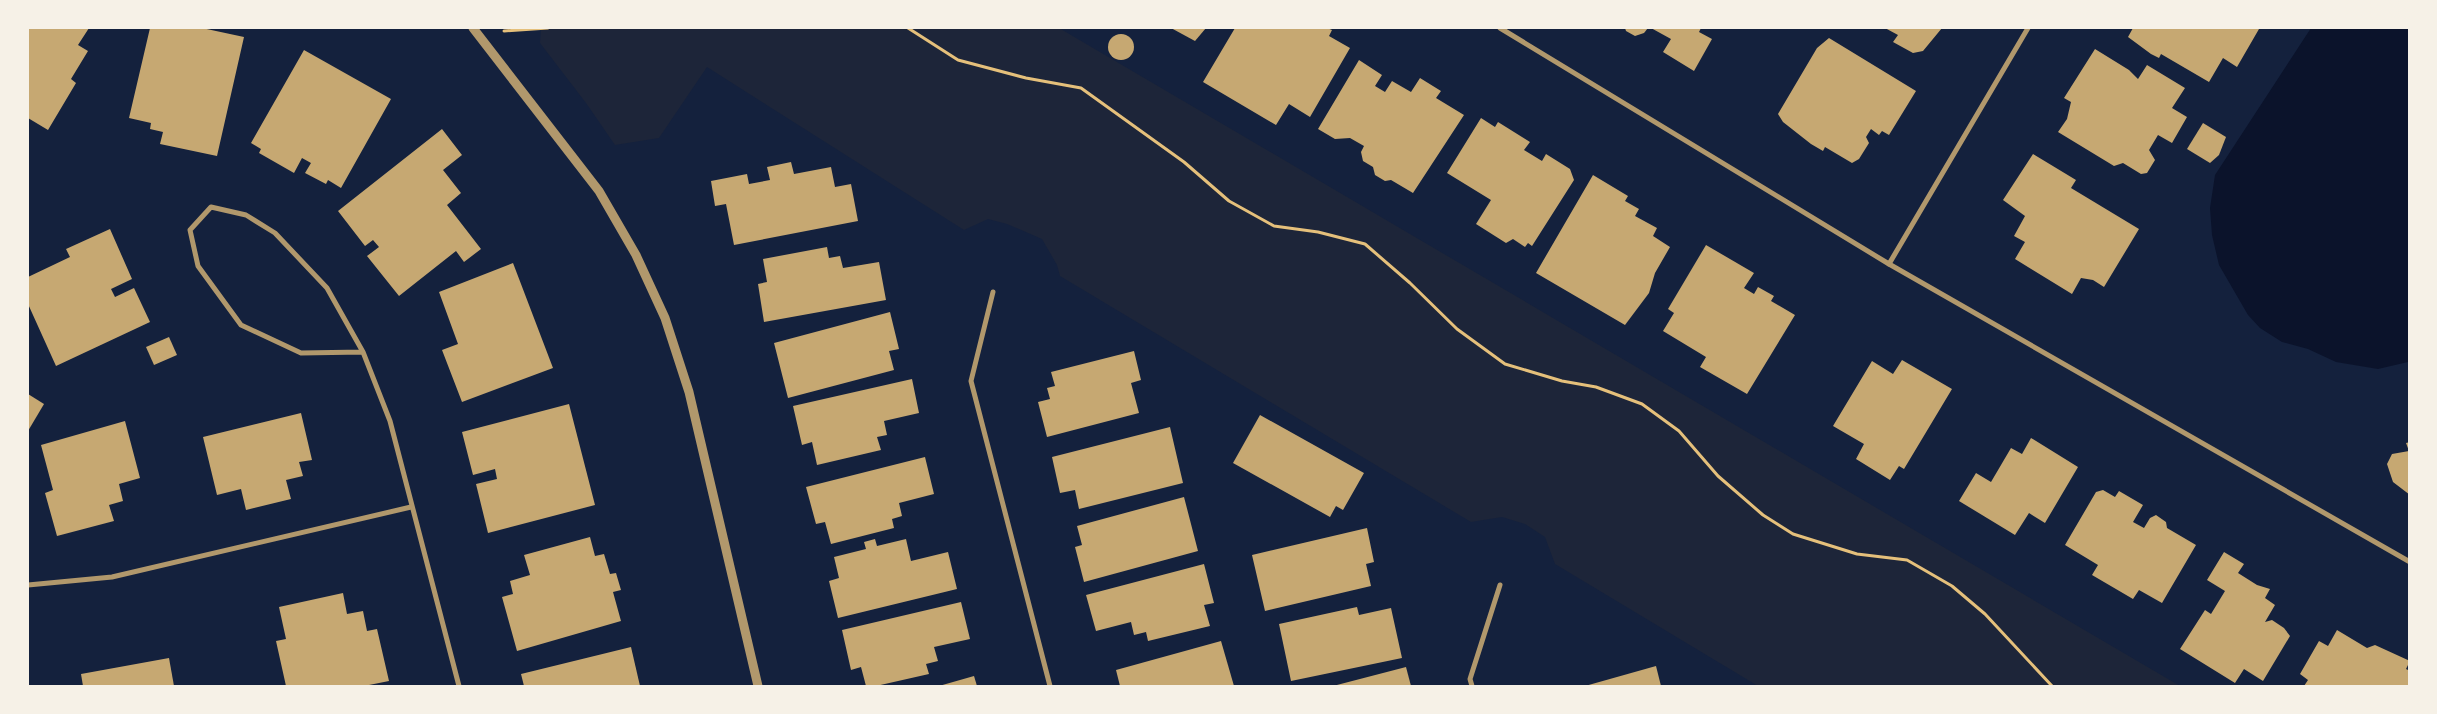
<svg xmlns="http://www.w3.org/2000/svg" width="2437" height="714" font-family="'Fira Sans',sans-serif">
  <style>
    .green { fill: #1d2539 }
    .water { fill: #0b132b }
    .building { fill: #c6a872 }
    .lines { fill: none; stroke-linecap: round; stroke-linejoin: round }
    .path { stroke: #e5c07b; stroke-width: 3 }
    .minor { stroke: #b1986c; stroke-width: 5 }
    .tertiary { stroke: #b1986c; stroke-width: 9 }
  </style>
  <rect width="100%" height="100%" fill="#14213d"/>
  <path class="green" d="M 541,28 L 1059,28 L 2180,686 L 1758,686 L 1555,564 L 1545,537 L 1525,524 L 1502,517 L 1471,522 L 1060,276 L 1057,265 L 1042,239 L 1007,224 L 988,219 L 964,230 L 707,67 L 659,138 L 615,145 L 586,103 L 540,43 Z"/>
  <path class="water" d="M 2311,28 L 2409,28 L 2410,362 L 2408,362 L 2378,369 L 2336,362 L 2308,349 L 2282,342 L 2260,328 L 2248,315 L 2219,265 L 2212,235 L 2210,208 L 2215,175 Z"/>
  <g class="building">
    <path d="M 28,28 L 89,28 L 78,45 L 88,51 L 71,79 L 76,83 L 48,130 L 28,118 Z"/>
    <path d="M 150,28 L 202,28 L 244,37 L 217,156 L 160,144 L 163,132 L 150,129 L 151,123 L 129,118 Z"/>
    <path d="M 1171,28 L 1206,28 L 1195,41 Z"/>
    <path d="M 1235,28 L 1327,28 L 1332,30 L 1329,36 L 1350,48 L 1310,117 L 1289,104 L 1276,125 L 1203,82 Z"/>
    <path d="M 1625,28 L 1648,28 L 1644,33 L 1635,36 L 1626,31 Z"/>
    <path d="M 1651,28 L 1701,28 L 1699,32 L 1712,39 L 1694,71 L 1663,52 L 1671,39 Z"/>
    <path d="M 1885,28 L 1942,28 L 1923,51 L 1913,53 L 1893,42 L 1898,35 Z"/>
    <path d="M 2133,28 L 2257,28 L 2259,29 L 2237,67 L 2223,58 L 2209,82 L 2161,54 L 2159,58 L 2151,54 L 2128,37 Z"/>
    <circle cx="1121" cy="47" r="13"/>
    <path d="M 1829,38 L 1916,91 L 1889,135 L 1882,131 L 1879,135 L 1871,129 L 1866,137 L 1869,143 L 1859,159 L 1852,163 L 1825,147 L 1823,151 L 1811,144 L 1783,122 L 1778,114 L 1817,48 Z"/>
    <path d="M 2095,49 L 2129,70 L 2138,79 L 2147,65 L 2185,88 L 2172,108 L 2187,117 L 2172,143 L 2158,135 L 2149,150 L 2155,160 L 2147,173 L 2141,174 L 2123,163 L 2114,166 L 2058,132 L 2067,119 L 2071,102 L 2064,98 Z"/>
    <path d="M 304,50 L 391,99 L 341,188 L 328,180 L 326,184 L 305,173 L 311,163 L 302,158 L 294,173 L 259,153 L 261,149 L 251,143 Z"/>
    <path d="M 1359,60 L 1382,75 L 1375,86 L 1385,92 L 1392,81 L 1411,92 L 1420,78 L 1441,91 L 1436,98 L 1464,115 L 1413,193 L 1391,180 L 1385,181 L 1375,175 L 1373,167 L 1363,161 L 1361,152 L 1364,146 L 1350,138 L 1335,139 L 1318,129 Z"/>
    <path d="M 1481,118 L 1495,127 L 1498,122 L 1530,142 L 1524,150 L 1542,161 L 1546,154 L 1570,169 L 1574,180 L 1532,246 L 1528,243 L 1525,247 L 1513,239 L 1506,243 L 1476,224 L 1491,200 L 1447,173 Z"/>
    <path d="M 2203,123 L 2226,137 L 2219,155 L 2210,163 L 2187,149 Z"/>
    <path d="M 442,129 L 462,155 L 443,170 L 461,193 L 447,205 L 481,249 L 464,262 L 456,251 L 399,296 L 367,256 L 379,247 L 373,240 L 365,246 L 338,211 Z"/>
    <path d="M 2033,154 L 2076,180 L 2071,188 L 2139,229 L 2104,287 L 2093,280 L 2081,278 L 2072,294 L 2015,259 L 2025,242 L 2014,236 L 2025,216 L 2003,200 Z"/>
    <path d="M 791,162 L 794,174 L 831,167 L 835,187 L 851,184 L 858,221 L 734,245 L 726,204 L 715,206 L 711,181 L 747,174 L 749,184 L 770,180 L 767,167 Z"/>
    <path d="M 1593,175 L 1628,196 L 1625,201 L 1639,209 L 1635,216 L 1657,228 L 1653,236 L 1670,247 L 1655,273 L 1649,293 L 1625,325 L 1536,273 Z"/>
    <path d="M 110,229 L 132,279 L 111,289 L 115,297 L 134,288 L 150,322 L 56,366 L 28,304 L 28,277 L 70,257 L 66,249 Z"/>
    <path d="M 1706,245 L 1754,273 L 1744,288 L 1754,294 L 1758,287 L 1774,296 L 1771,301 L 1795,315 L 1747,394 L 1700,367 L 1706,357 L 1663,331 L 1674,313 L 1668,309 Z"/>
    <path d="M 827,247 L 829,258 L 840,256 L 843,268 L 879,262 L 886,300 L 764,322 L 758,284 L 767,282 L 763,259 Z"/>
    <path d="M 513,263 L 553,368 L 462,402 L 442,350 L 458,344 L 439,292 Z"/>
    <path d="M 890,312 L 899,349 L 889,351 L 894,370 L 788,398 L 774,343 Z"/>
    <path d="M 169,337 L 177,355 L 154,365 L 146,347 Z"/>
    <path d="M 1134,351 L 1141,380 L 1131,383 L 1139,413 L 1047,437 L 1038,402 L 1050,399 L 1047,388 L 1055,386 L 1051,372 Z"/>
    <path d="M 1902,360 L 1952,389 L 1904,469 L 1899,466 L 1890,480 L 1856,459 L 1864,444 L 1833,426 L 1872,361 L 1893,374 Z"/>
    <path d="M 912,379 L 919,413 L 884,421 L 887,435 L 877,437 L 881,450 L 817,465 L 812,442 L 802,445 L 793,406 Z"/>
    <path d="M 28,394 L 44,404 L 28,431 Z"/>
    <path d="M 569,404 L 595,505 L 488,533 L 476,484 L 497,479 L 495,469 L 473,475 L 462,432 Z"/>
    <path d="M 301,413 L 312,460 L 299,462 L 303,476 L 286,480 L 291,499 L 246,510 L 241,489 L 217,495 L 203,437 Z"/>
    <path d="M 1260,415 L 1364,473 L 1343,510 L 1336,506 L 1330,517 L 1233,463 Z"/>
    <path d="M 125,421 L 140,478 L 119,484 L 123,501 L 109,505 L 114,521 L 57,536 L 45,493 L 53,490 L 41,445 Z"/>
    <path d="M 1170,427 L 1183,483 L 1079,509 L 1075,490 L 1060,493 L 1052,457 Z"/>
    <path d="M 2031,438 L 2078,467 L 2045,523 L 2029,513 L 2015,535 L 1959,501 L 1976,473 L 1991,482 L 2011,448 L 2022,454 Z"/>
    <path d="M 2410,442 L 2410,495 L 2393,482 L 2387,464 L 2392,454 L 2409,451 L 2406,443 Z"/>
    <path d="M 925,457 L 934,494 L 899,503 L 902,516 L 892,519 L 894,528 L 831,544 L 825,522 L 816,524 L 806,487 Z"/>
    <path d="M 2103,490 L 2115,497 L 2119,491 L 2143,505 L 2133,522 L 2144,528 L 2150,518 L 2156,515 L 2166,522 L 2167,528 L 2196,545 L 2162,603 L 2139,590 L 2133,599 L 2092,575 L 2098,565 L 2065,545 L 2096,492 Z"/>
    <path d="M 1184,497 L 1198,551 L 1084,582 L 1075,547 L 1082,545 L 1077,526 Z"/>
    <path d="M 1367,528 L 1374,562 L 1366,564 L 1371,586 L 1265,611 L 1252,555 Z"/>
    <path d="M 590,537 L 595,556 L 604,554 L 610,574 L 616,573 L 621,590 L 613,592 L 621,621 L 517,651 L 502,597 L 513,594 L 510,581 L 530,575 L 524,555 Z"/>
    <path d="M 875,539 L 877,546 L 906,539 L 911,561 L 948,552 L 957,589 L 838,618 L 829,581 L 839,578 L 834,557 L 866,549 L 864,542 Z"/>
    <path d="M 2224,552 L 2244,564 L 2238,573 L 2257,585 L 2270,589 L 2265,598 L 2275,605 L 2265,622 L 2272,620 L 2284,628 L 2290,636 L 2263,681 L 2244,669 L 2235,683 L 2180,649 L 2205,610 L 2211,614 L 2225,591 L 2207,580 Z"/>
    <path d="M 1204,564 L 1214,603 L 1204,605 L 1210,626 L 1148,641 L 1146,632 L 1134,635 L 1131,622 L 1096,631 L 1086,595 Z"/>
    <path d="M 343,593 L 347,614 L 363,611 L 367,631 L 377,629 L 389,681 L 364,686 L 286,686 L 276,641 L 286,639 L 279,607 Z"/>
    <path d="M 961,602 L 970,639 L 934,647 L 938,661 L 926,664 L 929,674 L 876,686 L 866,686 L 861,667 L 851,670 L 842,630 Z"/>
    <path d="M 1357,607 L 1359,615 L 1391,608 L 1402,658 L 1291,681 L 1279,624 Z"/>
    <path d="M 2337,630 L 2367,648 L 2375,645 L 2410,661 L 2406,669 L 2410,671 L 2410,686 L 2304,686 L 2308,680 L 2300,674 L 2319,641 L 2328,646 Z"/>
    <path d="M 1221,641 L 1234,686 L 1120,686 L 1116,670 Z"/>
    <path d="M 631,647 L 640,686 L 524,686 L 521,674 Z"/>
    <path d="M 169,658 L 174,686 L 83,686 L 81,674 Z"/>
    <path d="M 1656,666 L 1661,686 L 1585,686 Z"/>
    <path d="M 1406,667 L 1411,686 L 1333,686 Z"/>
    <path d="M 974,676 L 977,686 L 939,686 Z"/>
  </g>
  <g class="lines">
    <g class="path">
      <path d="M 908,28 L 958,60 L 1026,78 L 1081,88 L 1184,162 L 1229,201 L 1274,226 L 1318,232 L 1365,244 L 1410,283 L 1457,329 L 1505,364 L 1562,381 L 1596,387 L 1642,404 L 1679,431 L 1718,476 L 1763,515 L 1793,534 L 1857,554 L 1907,560 L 1952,586 L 1985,614 L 2052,686"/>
      <path d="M 504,31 L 548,28"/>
    </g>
    <g class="minor">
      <path d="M 1500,28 L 1889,264 L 2410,562"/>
      <path d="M 1889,264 L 2028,28"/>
      <path d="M 993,292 L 971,381 L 1050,686"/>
      <path d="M 363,352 L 301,353 L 241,325 L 198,266 L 190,230 L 211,207 L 246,215 L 275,233 L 327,288 L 363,352 L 390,421 L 459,686"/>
      <path d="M 28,585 L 112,577 L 411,507"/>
      <path d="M 1472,686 L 1470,679 L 1500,585"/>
    </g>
    <path class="tertiary" d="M 473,28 L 599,191 L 636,255 L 665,318 L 689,392 L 758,686"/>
  </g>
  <rect width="2437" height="714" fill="none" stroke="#f6f1e7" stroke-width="58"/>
</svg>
